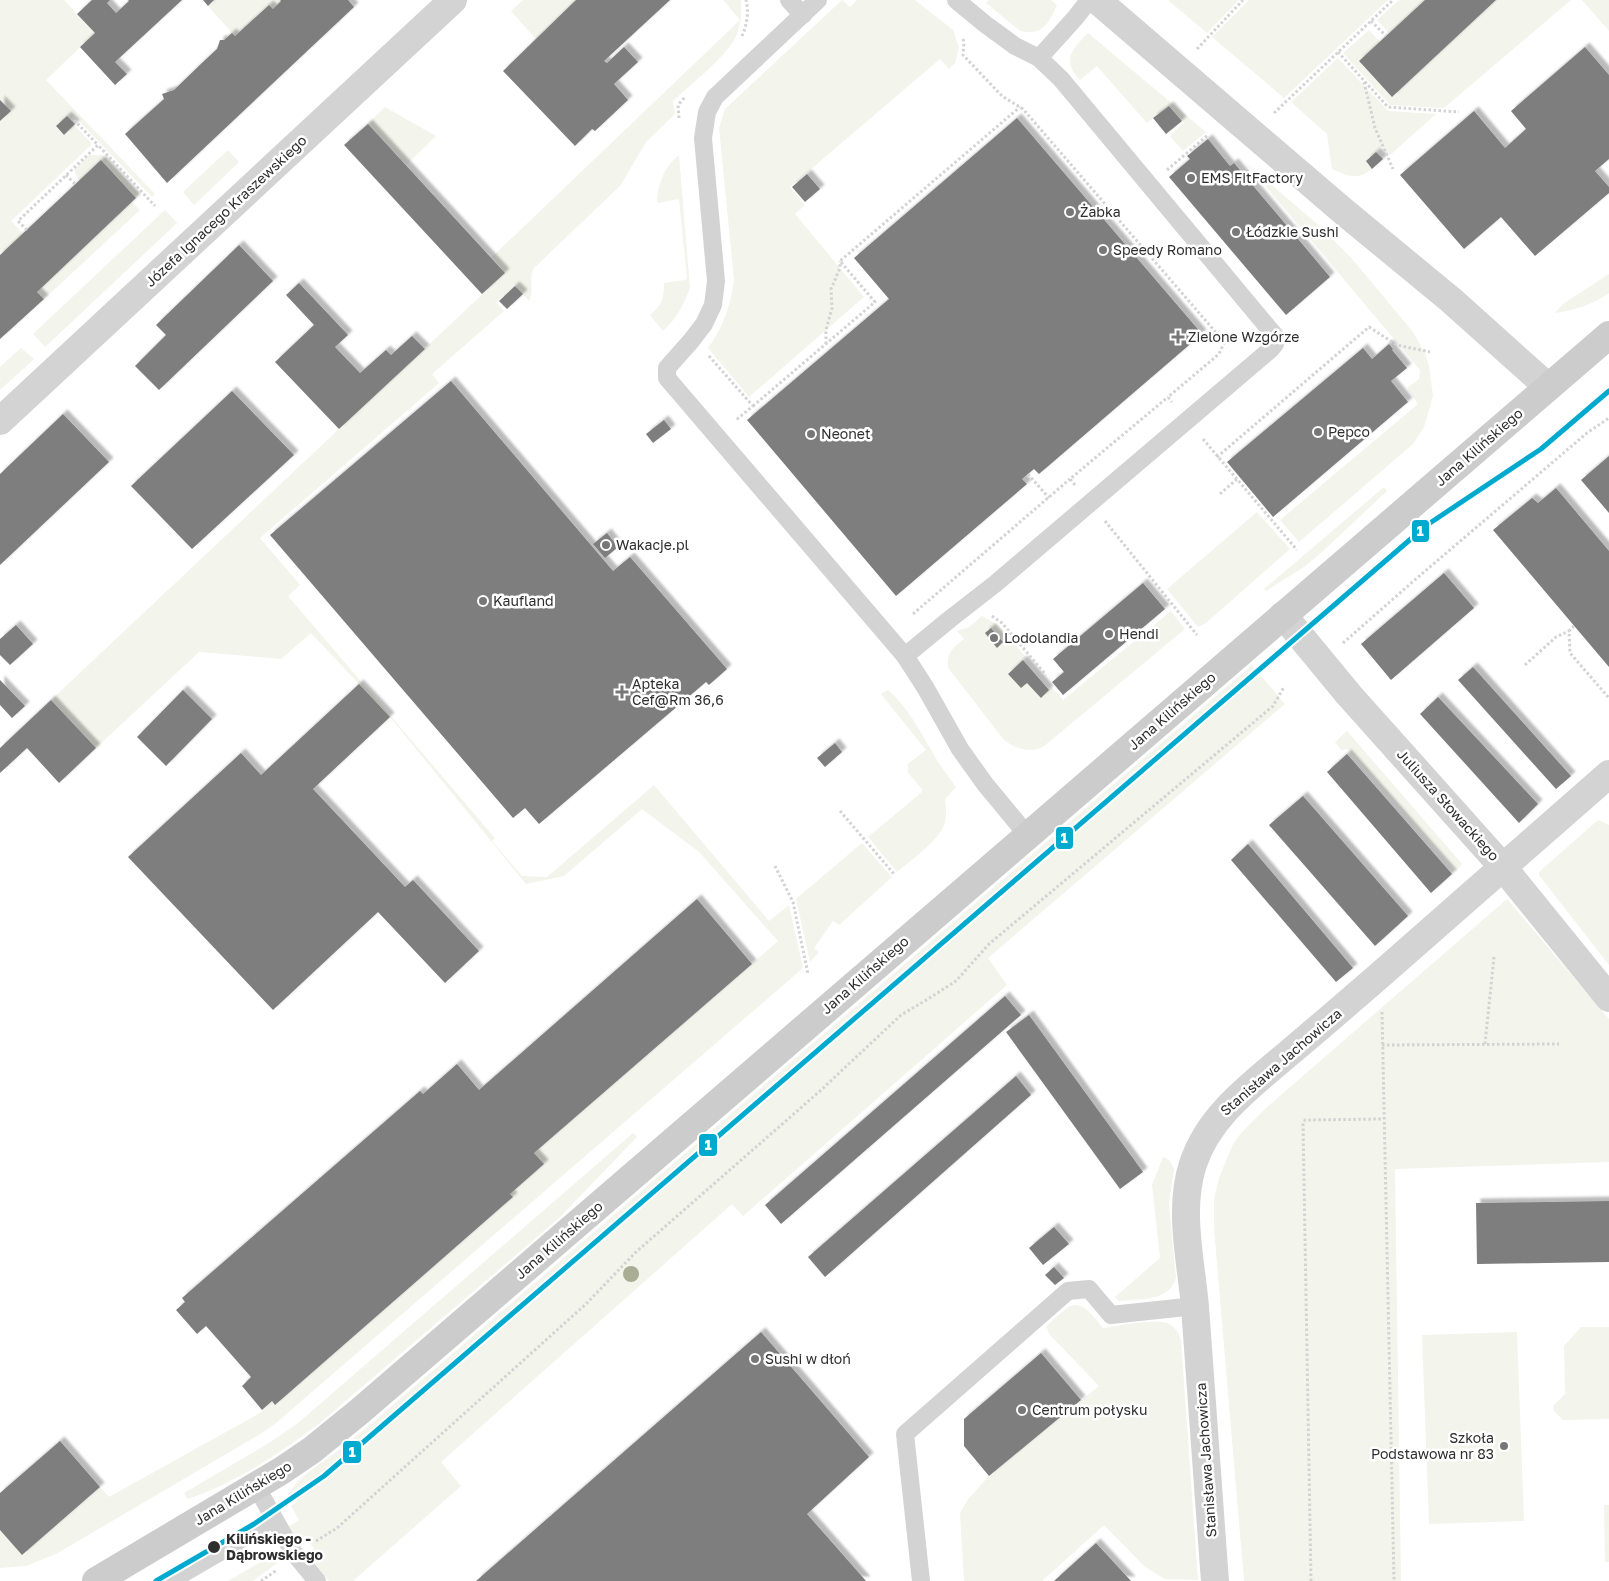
<svg xmlns="http://www.w3.org/2000/svg" width="1609" height="1581" font-family="'Golos Text',sans-serif">
  <style>
    .green { fill: #f3f4eb }
    .building { fill: #7e7e7e; filter: url(#shadow) }
    .lines { fill: none; stroke-linecap: round; stroke-linejoin: round }
    .path { stroke: #d3d3d3; stroke-width: 3; stroke-dasharray: 2.5 2.5; stroke-linecap: butt }
    .lane { stroke: #d3d3d3; stroke-width: 18 }
    .street { stroke: #d3d3d3; stroke-width: 28 }
    .secondary { stroke: #ccc; stroke-width: 28 }
    .tram-1-casing { stroke: #fff; stroke-width: 9 }
    .tram-1 { stroke: #00a9ce; stroke-width: 5 }
    .tree { fill: #a8ad93 }
    .poi-dot { fill: #777; stroke: #fff; stroke-width: 2 }
    .stop-dot { fill: #2e2e2e; stroke: #fff; stroke-width: 2 }
    .labels { text-anchor: middle; stroke-width: 5; stroke-linejoin: round; paint-order: stroke }
    .poi-label { font-size: 14px; fill: #2e2e2e; stroke: #fff; text-anchor: start }
    .street-label { font-size: 14px; fill: #2e2e2e; stroke: #fff }
    .stop-label { font-size: 14px; font-weight: bold; fill: #2e2e2e; stroke: #fff; text-anchor: start }
    .line-badge { stroke: #fff; stroke-width: 2 }
    .badge-label { font-size: 14px; text-anchor: middle; font-weight: bold; fill: #fff }
  </style>
  <defs>
    <filter id="shadow"><feDropShadow dx="4.5" dy="-4.5" stdDeviation="1" flood-color="#0004"/></filter>
  </defs>
  <rect width="100%" height="100%" fill="#fff"/>
  <g class="green">
    <path d="M 0,0 L 64,0 L 95,33 L 46,80 L 155,194 L 152,197 L 74,116 L 70,119 L 67,116 L 56,127 L 64,135 L 74,125 L 92,144 L 11,221 L 23,234 L 1,254 L 0,253 L 0,121 L 11,111 L 0,100 Z"/>
    <path d="M 214,0 L 280,0 L 281,1 L 273,9 L 268,5 L 235,36 L 208,6 Z"/>
    <path d="M 523,0 L 576,0 L 536,39 L 511,11 Z"/>
    <path d="M 723,0 L 741,0 C 742,13 741,26 735,38 C 725,58 690,85 673,101 L 675,114 L 646,142 L 620,186 L 534,268 C 528,279 535,291 529,301 L 514,284 L 496,302 L 504,311 L 432,374 L 439,383 L 260,538 L 300,585 L 288,596 L 495,838 L 492,841 L 522,876 L 547,877 L 654,785 L 769,921 L 789,905 L 803,968 L 276,1423 L 262,1433 L 56,1554 L 26,1566 L 0,1568 L 0,1530 L 22,1555 L 100,1487 L 109,1497 L 260,1413 L 272,1401 L 275,1405 L 512,1198 L 510,1194 L 543,1164 L 534,1153 L 778,941 L 699,852 L 642,809 L 564,876 L 526,884 L 390,717 L 311,633 L 281,659 L 199,652 L 96,748 L 51,700 L 505,273 L 492,257 L 740,20 Z"/>
    <path d="M 842,0 L 850,7 L 857,0 L 915,0 L 953,30 L 959,48 L 955,63 L 949,69 L 940,59 L 790,187 L 805,205 L 795,214 L 864,297 L 749,397 L 708,348 C 723,328 731,304 734,280 L 719,128 L 725,109 Z"/>
    <path d="M 989,0 L 1051,0 L 1057,5 C 1049,23 1043,36 1020,31 L 986,3 Z"/>
    <path d="M 1168,0 L 1239,0 L 1207,33 Z"/>
    <path d="M 1249,0 L 1388,0 L 1284,98 L 1212,37 Z"/>
    <path d="M 1399,0 L 1425,0 L 1389,33 L 1377,20 Z"/>
    <path d="M 1496,0 L 1571,0 L 1444,108 L 1390,105 L 1343,53 L 1369,30 L 1380,42 L 1359,62 L 1392,97 Z"/>
    <path d="M 1582,0 L 1609,0 L 1609,31 Z"/>
    <path d="M 1088,33 L 1206,132 L 1183,151 L 1170,136 L 1184,122 L 1169,106 L 1147,123 L 1097,66 L 1080,80 C 1061,61 1072,49 1088,33 Z"/>
    <path d="M 1338,58 L 1388,111 L 1436,114 L 1390,155 L 1382,146 L 1366,161 L 1372,169 C 1357,181 1348,176 1332,169 L 1327,134 L 1291,102 Z"/>
    <path d="M 385,107 L 436,136 L 406,165 L 368,124 Z"/>
    <path d="M 228,150 L 239,162 L 194,205 L 183,192 Z"/>
    <path d="M 89,155 L 102,155 L 139,193 L 136,198 L 101,161 L 79,181 L 74,170 Z"/>
    <path d="M 679,155 L 690,288 C 683,306 677,318 663,331 L 650,315 C 662,305 664,298 664,283 L 685,280 L 687,278 L 679,200 L 678,199 L 659,203 L 657,201 C 658,184 664,167 679,155 Z"/>
    <path d="M 1246,163 L 1323,229 L 1353,260 L 1413,332 L 1425,353 L 1429,366 L 1433,396 L 1424,427 L 1413,444 L 1299,542 L 1280,520 L 1418,404 L 1407,388 L 1419,379 L 1420,370 Z"/>
    <path d="M 132,202 L 140,210 L 44,299 L 37,292 Z"/>
    <path d="M 165,210 L 177,223 L 45,347 L 33,334 Z"/>
    <path d="M 1609,274 L 1609,293 C 1592,305 1575,310 1555,313 L 1563,304 Z"/>
    <path d="M 21,348 L 34,359 L 0,390 L 0,367 Z"/>
    <path d="M 1384,487 L 1387,491 L 1322,552 L 1304,567 L 1266,591 L 1264,589 Z"/>
    <path d="M 1257,512 L 1290,549 L 1206,623 L 1198,627 L 1167,589 Z"/>
    <path d="M 1171,611 L 1185,629 L 1043,747 C 1029,753 1016,749 1004,740 L 949,669 C 944,654 954,647 964,639 L 957,631 L 969,627 L 982,616 L 998,625 L 1026,657 L 1008,674 L 1021,687 L 1027,683 L 1041,697 L 1051,687 L 1063,700 Z"/>
    <path d="M 1252,665 L 1285,704 L 988,958 L 1007,985 L 743,1216 L 732,1204 L 441,1462 L 461,1486 L 354,1580 L 355,1581 L 329,1581 L 305,1554 L 314,1548 L 308,1541 L 300,1547 L 288,1527 L 299,1520 L 291,1506 L 297,1502 L 291,1493 L 288,1495 L 297,1482 L 306,1474 L 344,1446 L 371,1424 Z"/>
    <path d="M 888,690 C 909,709 920,731 934,755 C 940,766 949,777 956,787 L 945,799 C 946,807 947,815 945,823 C 940,840 911,860 897,872 L 868,837 L 922,792 L 922,789 L 908,773 L 908,764 L 926,750 L 881,694 Z"/>
    <path d="M 1347,731 L 1462,864 L 1456,871 L 1348,749 L 1341,750 L 1335,742 Z"/>
    <path d="M 1598,820 L 1609,825 L 1609,965 L 1539,875 L 1539,872 Z"/>
    <path d="M 862,843 L 892,877 L 839,925 L 833,921 L 814,948 L 819,952 L 810,962 L 796,899 Z"/>
    <path d="M 1507,899 L 1609,1019 L 1609,1162 L 1395,1169 L 1401,1581 L 1244,1581 L 1214,1228 L 1214,1199 L 1219,1178 L 1233,1144 L 1241,1133 L 1267,1107 Z"/>
    <path d="M 633,1133 L 637,1137 L 559,1218 L 320,1423 C 279,1454 237,1482 188,1499 L 184,1493 L 269,1443 L 298,1423 Z"/>
    <path d="M 1163,1157 L 1170,1161 L 1174,1169 L 1169,1204 L 1176,1278 C 1169,1302 1139,1299 1119,1301 L 1115,1297 L 1160,1258 L 1152,1185 Z"/>
    <path d="M 1074,1305 C 1087,1305 1095,1319 1103,1328 C 1118,1326 1148,1320 1162,1322 C 1172,1323 1178,1330 1181,1340 L 1198,1580 L 1165,1579 L 1145,1567 L 1104,1525 L 1042,1581 L 964,1581 L 960,1513 L 968,1499 L 989,1476 L 1099,1386 L 1050,1335 L 1046,1326 L 1068,1307 Z"/>
    <path d="M 1581,1327 L 1609,1327 L 1609,1419 L 1563,1420 L 1554,1411 L 1553,1406 L 1565,1394 L 1564,1346 Z"/>
    <path d="M 1517,1332 L 1524,1521 L 1429,1524 L 1422,1335 Z"/>
    <path d="M 1604,1505 L 1609,1505 L 1609,1562 L 1605,1562 Z"/>
    <path d="M 273,1555 L 277,1563 L 253,1581 L 228,1581 Z"/>
  </g>
  <g class="building">
    <path d="M 92,0 L 110,0 L 107,3 L 116,13 L 129,1 L 128,0 L 182,0 L 115,62 L 127,74 L 115,85 L 80,47 L 95,33 L 77,14 Z"/>
    <path d="M 203,0 L 214,0 L 208,6 Z"/>
    <path d="M 280,0 L 348,0 L 354,7 L 167,183 L 125,134 L 164,99 L 162,94 L 174,90 L 203,62 L 217,49 L 220,40 L 224,40 L 232,33 L 235,36 L 269,5 L 273,9 L 281,1 Z"/>
    <path d="M 576,0 L 670,0 L 604,61 L 607,63 L 624,47 L 638,62 L 614,84 L 628,100 L 595,131 L 592,129 L 575,146 L 503,71 Z"/>
    <path d="M 1425,0 L 1496,0 L 1392,97 L 1359,61 Z"/>
    <path d="M 1585,47 L 1609,75 L 1609,159 L 1595,171 L 1609,187 L 1609,193 L 1535,256 L 1501,217 L 1464,249 L 1400,175 L 1474,111 L 1505,148 L 1526,129 L 1511,111 Z"/>
    <path d="M 0,100 L 11,111 L 0,121 Z"/>
    <path d="M 1169,106 L 1182,121 L 1166,134 L 1153,118 Z"/>
    <path d="M 67,116 L 75,124 L 64,135 L 56,126 Z"/>
    <path d="M 1017,118 L 1202,334 L 1039,474 L 1034,469 L 1022,479 L 1027,484 L 896,596 L 747,420 L 889,299 L 854,258 Z"/>
    <path d="M 368,124 L 505,273 L 482,294 L 344,145 Z"/>
    <path d="M 1208,139 L 1230,166 L 1234,163 L 1330,277 L 1286,315 L 1169,177 L 1190,159 L 1187,156 Z"/>
    <path d="M 1376,152 L 1383,159 L 1372,169 L 1366,161 Z"/>
    <path d="M 101,160 L 136,198 L 37,292 L 44,299 L 0,339 L 0,255 Z"/>
    <path d="M 807,174 L 820,189 L 805,202 L 792,187 Z"/>
    <path d="M 239,245 L 273,281 L 159,390 L 135,366 L 166,335 L 156,325 Z"/>
    <path d="M 299,283 L 348,335 L 335,347 L 360,373 L 386,350 L 391,355 L 412,336 L 425,349 L 339,429 L 275,362 L 314,325 L 286,295 Z"/>
    <path d="M 515,286 L 523,294 L 507,309 L 499,301 Z"/>
    <path d="M 1389,344 L 1393,349 L 1392,350 L 1407,368 L 1391,381 L 1408,402 L 1273,517 L 1227,462 L 1363,348 L 1372,359 Z"/>
    <path d="M 451,381 L 613,571 L 630,557 L 727,669 L 709,685 L 706,682 L 539,824 L 525,808 L 513,818 L 270,535 Z"/>
    <path d="M 232,391 L 294,455 L 192,549 L 131,486 Z"/>
    <path d="M 63,414 L 109,462 L 0,565 L 0,474 Z"/>
    <path d="M 664,420 L 671,429 L 653,443 L 646,434 Z"/>
    <path d="M 1609,456 L 1609,513 L 1581,480 Z"/>
    <path d="M 1556,488 L 1609,551 L 1609,667 L 1493,530 L 1532,498 L 1538,503 Z"/>
    <path d="M 607,533 L 618,547 L 605,558 L 593,544 Z"/>
    <path d="M 1444,573 L 1474,608 L 1391,680 L 1361,644 Z"/>
    <path d="M 1143,583 L 1165,609 L 1063,695 L 1052,682 L 1064,672 L 1053,659 Z"/>
    <path d="M 16,625 L 33,644 L 10,665 L 0,655 L 0,639 Z"/>
    <path d="M 991,628 L 1003,642 L 997,648 L 985,633 Z"/>
    <path d="M 1023,660 L 1049,690 L 1041,698 L 1027,683 L 1021,688 L 1008,674 Z"/>
    <path d="M 1473,667 L 1571,776 L 1556,789 L 1458,680 Z"/>
    <path d="M 0,680 L 25,706 L 12,718 L 0,705 Z"/>
    <path d="M 359,684 L 390,717 L 313,789 L 405,887 L 413,880 L 479,951 L 445,983 L 378,912 L 273,1010 L 128,857 L 241,753 L 261,775 Z"/>
    <path d="M 183,690 L 212,719 L 166,766 L 137,737 Z"/>
    <path d="M 1438,697 L 1538,804 L 1519,823 L 1420,714 Z"/>
    <path d="M 51,700 L 96,748 L 59,783 L 27,748 L 0,773 L 0,748 Z"/>
    <path d="M 835,743 L 842,752 L 825,767 L 817,758 Z"/>
    <path d="M 1347,754 L 1452,874 L 1431,893 L 1327,772 Z"/>
    <path d="M 1303,796 L 1408,916 L 1375,946 L 1269,825 Z"/>
    <path d="M 1248,844 L 1353,968 L 1336,982 L 1231,860 Z"/>
    <path d="M 697,899 L 752,964 L 534,1153 L 544,1164 L 510,1194 L 513,1197 L 275,1405 L 272,1401 L 262,1410 L 242,1386 L 251,1377 L 206,1326 L 197,1334 L 176,1310 L 185,1302 L 182,1298 L 420,1091 L 423,1094 L 457,1064 L 479,1090 Z"/>
    <path d="M 1005,996 L 1021,1015 L 781,1224 L 765,1205 Z"/>
    <path d="M 1029,1015 L 1143,1172 L 1120,1189 L 1006,1032 Z"/>
    <path d="M 1016,1076 L 1031,1095 L 825,1277 L 808,1257 Z"/>
    <path d="M 1609,1201 L 1609,1262 L 1477,1264 L 1476,1203 Z"/>
    <path d="M 1054,1227 L 1069,1244 L 1043,1265 L 1029,1248 Z"/>
    <path d="M 1054,1267 L 1064,1278 L 1055,1285 L 1045,1275 Z"/>
    <path d="M 761,1332 L 869,1457 L 807,1514 L 866,1581 L 476,1581 Z"/>
    <path d="M 1041,1353 L 1081,1400 L 989,1476 L 964,1446 L 964,1419 Z"/>
    <path d="M 60,1441 L 100,1487 L 22,1555 L 0,1530 L 0,1493 Z"/>
    <path d="M 1096,1543 L 1131,1581 L 1054,1581 Z"/>
  </g>
  <g class="lines">
    <g class="path">
      <path d="M 1371,21 L 1386,36"/>
      <path d="M 742,36 C 747,25 749,12 746,0"/>
      <path d="M 963,39 L 964,42 L 963,55 L 1002,96 L 1023,109 L 1219,336 L 1224,343 L 1219,354 L 1168,397 L 1172,402"/>
      <path d="M 1197,49 L 1243,0"/>
      <path d="M 1338,52 L 1388,107 L 1459,112"/>
      <path d="M 1364,82 L 1375,128 L 1393,169"/>
      <path d="M 1274,113 L 1393,0"/>
      <path d="M 679,118 L 678,105 L 685,97"/>
      <path d="M 74,122 L 75,121 L 98,145"/>
      <path d="M 1167,170 L 1208,135"/>
      <path d="M 66,175 L 75,184"/>
      <path d="M 27,230 L 18,221 L 98,145 L 155,206"/>
      <path d="M 826,344 L 826,330 L 832,308 L 831,289 L 840,268 L 840,261"/>
      <path d="M 709,356 L 753,406 L 736,420"/>
      <path d="M 753,406 L 875,302 L 840,261 L 1020,107"/>
      <path d="M 1203,439 L 1297,550"/>
      <path d="M 1217,457 L 1369,327 L 1397,345 L 1430,352"/>
      <path d="M 1028,474 L 1049,498"/>
      <path d="M 1075,485 L 1070,479 L 1168,397"/>
      <path d="M 1220,494 L 1237,479"/>
      <path d="M 1105,521 L 1197,635"/>
      <path d="M 913,614 L 1070,479"/>
      <path d="M 992,616 L 1002,623 L 1046,675"/>
      <path d="M 1574,626 L 1569,631 L 1570,653 L 1609,698"/>
      <path d="M 1343,643 L 1417,578 L 1587,433 L 1609,418"/>
      <path d="M 1525,665 L 1556,637 L 1569,631"/>
      <path d="M 840,811 L 894,874"/>
      <path d="M 775,866 L 793,902 L 808,974"/>
      <path d="M 1382,1012 L 1394,1581"/>
      <path d="M 1485,1044 L 1494,957"/>
      <path d="M 1382,1045 L 1559,1044"/>
      <path d="M 316,1541 L 337,1528 L 586,1304 L 636,1252 L 820,1091 L 901,1015 L 928,999 L 956,981 L 989,944 L 1273,706 L 1284,687"/>
      <path d="M 261,1581 L 277,1570"/>
      <path d="M 1311,1581 L 1303,1123 L 1305,1120 L 1383,1119"/>
    </g>
    <g class="lane">
      <path d="M 789,0 L 803,15"/>
      <path d="M 818,0 L 715,97 L 707,112 L 703,138 L 716,281 L 713,305 L 704,324 L 691,341 L 667,368 L 667,378 L 905,656 L 925,687 L 960,749 L 985,784 L 1028,836"/>
      <path d="M 1039,58 L 1076,17 L 1089,0"/>
      <path d="M 905,656 L 950,619 L 995,584 L 1271,349 L 1275,344 L 1276,337 L 1061,79 L 1039,58 L 1015,46 L 985,24 L 956,0"/>
      <path d="M 256,1486 L 293,1552 L 317,1581"/>
      <path d="M 170,1581 L 258,1530 L 268,1520 L 270,1513"/>
      <path d="M 921,1581 L 905,1434 L 1068,1291 L 1089,1289 L 1111,1315 L 1195,1306"/>
    </g>
    <g class="street">
      <path d="M 1097,0 L 1343,211 L 1451,300 L 1548,387"/>
      <path d="M 0,421 L 453,0"/>
      <path d="M 1283,615 L 1349,695 L 1502,866 L 1609,998"/>
      <path d="M 1215,1581 C 1208,1490 1202,1399 1195,1307 C 1191,1261 1178,1209 1193,1164 C 1209,1115 1252,1085 1289,1053 C 1320,1027 1350,1001 1380,975 C 1457,908 1532,841 1609,774"/>
    </g>
    <path class="secondary" d="M 96,1581 L 281,1471 L 312,1450 L 360,1411 L 1609,335"/>
    <defs>
      <path id="tram-1" d="M 156,1581 L 254,1524 L 324,1476 L 1427,525 L 1541,449 L 1609,391"/>
    </defs>
    <use href="#tram-1" class="tram-1-casing"/>
    <use href="#tram-1" class="tram-1"/>
  </g>
  <circle class="tree" cx="631" cy="1274" r="8"/>
  <g class="poi-dot">
    <circle cx="1191" cy="178" r="5"/>
    <circle cx="1070" cy="212" r="5"/>
    <circle cx="1236" cy="232" r="5"/>
    <circle cx="1103" cy="250" r="5"/>
    <path d="M1175.5 329.5h5v5h5v5h-5v5h-5v-5h-5v-5h5z"/>
    <circle cx="1318" cy="432" r="5"/>
    <circle cx="811" cy="434" r="5"/>
    <circle cx="606" cy="545" r="5"/>
    <circle cx="483" cy="601" r="5"/>
    <circle cx="1109" cy="634" r="5"/>
    <circle cx="994" cy="638" r="5"/>
    <path d="M619.5 684.5h5v5h5v5h-5v5h-5v-5h-5v-5h5z"/>
    <circle cx="755" cy="1359" r="5"/>
    <circle cx="1022" cy="1410" r="5"/>
    <circle cx="1504" cy="1446" r="5"/>
  </g>
  <circle class="stop-dot" cx="214" cy="1547" r="7"/>
  <g class="labels">
    <g class="poi-label">
      <text x="1201" y="183">EMS FitFactory</text>
      <text x="1080" y="217">Żabka</text>
      <text x="1246" y="237">Łódzkie Sushi</text>
      <text x="1113" y="255">Speedy Romano</text>
      <text x="1188" y="342">Zielone Wzgórze</text>
      <text x="1328" y="437">Pepco</text>
      <text x="821" y="439">Neonet</text>
      <text x="616" y="550">Wakacje.pl</text>
      <text x="493" y="606">Kaufland</text>
      <text x="1119" y="639">Hendi</text>
      <text x="1004" y="643">Lodolandia</text>
      <text x="632" y="689">Apteka<tspan x="632" dy="16">Cef@Rm 36,6</tspan></text>
      <text x="765" y="1364">Sushi w dłoń</text>
      <text x="1032" y="1415">Centrum połysku</text>
      <text x="1494" y="1443" text-anchor="end">Szkoła<tspan x="1494" dy="16">Podstawowa nr 83</tspan></text>
    </g>
    <g class="street-label">
      <text transform="translate(226 211) rotate(-43)" y="5">Józefa Ignacego Kraszewskiego</text>
      <text transform="translate(1479 447) rotate(-41)" y="5">Jana Kilińskiego</text>
      <text transform="translate(1172 711) rotate(-41)" y="5">Jana Kilińskiego</text>
      <text transform="translate(1448 805) rotate(48)" y="5">Juliusza Słowackiego</text>
      <text transform="translate(865 975) rotate(-41)" y="5">Jana Kilińskiego</text>
      <text transform="translate(1281 1062) rotate(-41)" y="5">Stanisława Jachowicza</text>
      <text transform="translate(559 1240) rotate(-41)" y="5">Jana Kilińskiego</text>
      <text transform="translate(1206 1460) rotate(-94)" y="5">Stanisława Jachowicza</text>
      <text transform="translate(243 1493) rotate(-31)" y="5">Jana Kilińskiego</text>
    </g>
    <g class="stop-label">
      <text x="226" y="1544">Kilińskiego -<tspan x="226" dy="16">Dąbrowskiego</tspan></text>
    </g>
  </g>
  <g class="line-badge">
    <rect x="1411" y="519" width="19" height="24" rx="5" fill="#00a9ce"/>
    <rect x="1055" y="826" width="19" height="24" rx="5" fill="#00a9ce"/>
    <rect x="698" y="1133" width="20" height="24" rx="5" fill="#00a9ce"/>
    <rect x="342" y="1440" width="20" height="24" rx="5" fill="#00a9ce"/>
  </g>
  <g class="badge-label">
    <text x="1420" y="536">1</text>
    <text x="1064" y="843">1</text>
    <text x="708" y="1150">1</text>
    <text x="352" y="1457">1</text>
  </g>
</svg>
